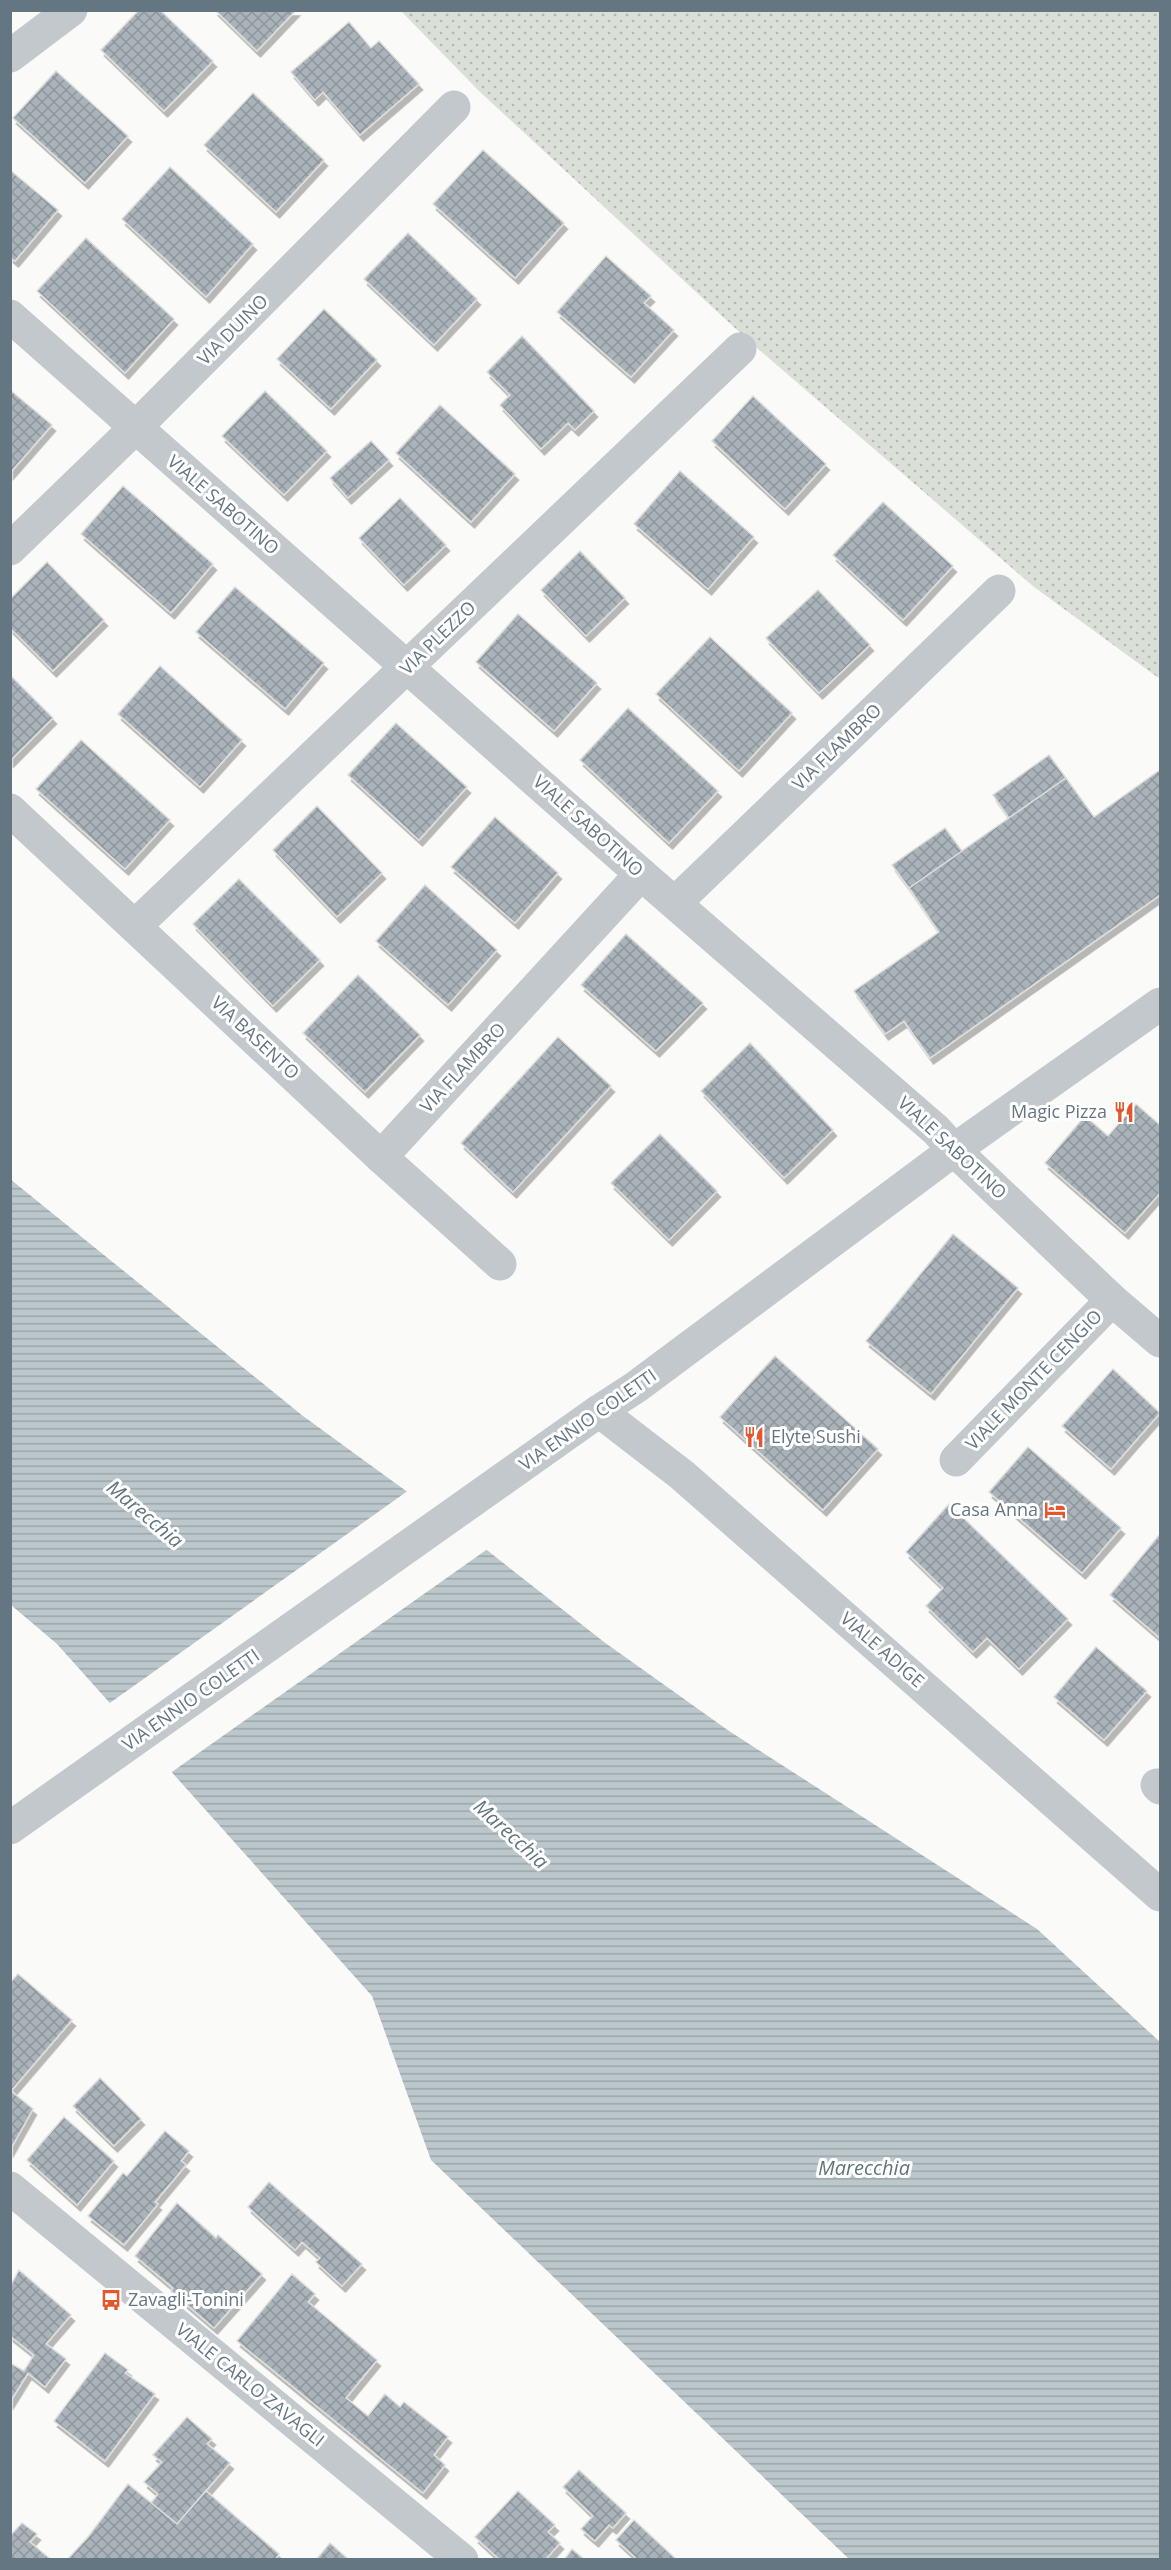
<svg xmlns="http://www.w3.org/2000/svg" width="1171" height="2570" font-family="'Open Sans',sans-serif">
  <style>
    .green { fill: url(#green-dots) }
    .water { fill: url(#water-rules) }
    .pier { fill: #fafaf8 }
    .building { fill: url(#building-cross-hatch); stroke: #dcdcda; stroke-width: 1.5; filter: url(#shadow) }
    .lines { fill: none; stroke-linecap: round; stroke-linejoin: round }
    .minor { stroke: #c3c8cc; stroke-width: 33 }
    .labels { text-anchor: middle; stroke-width: 6; stroke-linejoin: round; paint-order: stroke }
    .street-label { font-size: 18px; fill: #657683; stroke: #fff }
    .poi-label { font-size: 18px; fill: #657683; stroke: #fff; text-anchor: end }
    .water-label { font-size: 20px; font-style: italic; fill: #60757c; stroke: #fff }
  </style>
  <defs>
    <pattern id="green-dots" width="8" height="8" patternUnits="userSpaceOnUse" patternTransform="scale(1.5)"><rect width="8" height="8" fill="#dadfd7"/><path d="M2 2h.1M6 6h.1" fill="none" stroke="#b4b9b4" stroke-width="1.8" stroke-linecap="round"/></pattern>
    <pattern id="water-rules" width="6" height="5" patternUnits="userSpaceOnUse" patternTransform="scale(1.5)"><rect width="6" height="5" fill="#bbc7cb"/><path d="M0 2.5h6" fill="none" stroke="#9ca6aa"/></pattern>
    <pattern id="building-cross-hatch" width="8" height="8" patternUnits="userSpaceOnUse" patternTransform="scale(1.5)"><rect width="8" height="8" fill="#aab3b9"/><path d="M0 0l8 8M0 8l8-8" fill="none" stroke="#8e969c"/></pattern>
    <filter id="shadow"><feDropShadow dx="3.5" dy="6" stdDeviation="0" flood-color="#0004"/></filter>
  </defs>
  <rect width="100%" height="100%" fill="#fafaf8"/>
  <path class="green" d="M 401,11 L 1160,11 L 1160,679 L 1034,587 L 749,341 L 479,91 Z"/>
  <path class="water" d="M 10,1179 L 303,1416 L 483,1547 L 604,1642 L 729,1731 L 1037,1929 L 1160,2042 L 1160,2559 L 849,2559 L 431,2160 L 372,1996 L 57,1644 L 11,1605 Z"/>
  <path class="pier" d="M 409,1490 L 489,1548 L 169,1774 L 107,1705 Z"/>
  <g class="building">
    <path d="M 139,10 L 160,10 L 213,61 L 164,111 L 101,50 Z"/>
    <path d="M 215,10 L 296,10 L 257,51 Z"/>
    <path d="M 349,22 L 371,48 L 379,41 L 419,84 L 360,135 L 323,92 L 315,100 L 291,72 Z"/>
    <path d="M 56,71 L 128,136 L 85,183 L 13,118 Z"/>
    <path d="M 253,93 L 324,160 L 276,212 L 204,145 Z"/>
    <path d="M 483,150 L 564,223 L 515,278 L 433,204 Z"/>
    <path d="M 170,167 L 253,244 L 206,297 L 122,219 Z"/>
    <path d="M 10,170 L 58,210 L 15,261 L 10,257 Z"/>
    <path d="M 408,233 L 477,299 L 434,345 L 364,279 Z"/>
    <path d="M 86,238 L 174,319 L 125,373 L 37,291 Z"/>
    <path d="M 606,256 L 651,296 L 644,303 L 674,330 L 631,377 L 557,312 Z"/>
    <path d="M 324,309 L 377,360 L 331,409 L 277,359 Z"/>
    <path d="M 522,336 L 594,411 L 575,430 L 568,423 L 541,449 L 500,405 L 510,395 L 487,372 Z"/>
    <path d="M 10,390 L 52,425 L 10,473 Z"/>
    <path d="M 265,391 L 327,451 L 284,495 L 222,436 Z"/>
    <path d="M 753,396 L 826,464 L 785,509 L 712,441 Z"/>
    <path d="M 440,405 L 515,474 L 471,522 L 396,453 Z"/>
    <path d="M 371,441 L 389,460 L 348,498 L 330,478 Z"/>
    <path d="M 680,471 L 754,537 L 708,589 L 634,524 Z"/>
    <path d="M 123,486 L 213,564 L 171,613 L 81,534 Z"/>
    <path d="M 400,498 L 446,545 L 404,585 L 359,538 Z"/>
    <path d="M 883,502 L 953,566 L 903,620 L 833,555 Z"/>
    <path d="M 580,551 L 625,598 L 586,636 L 541,590 Z"/>
    <path d="M 47,562 L 104,620 L 53,671 L 10,628 L 10,599 Z"/>
    <path d="M 235,587 L 324,663 L 285,709 L 196,632 Z"/>
    <path d="M 818,590 L 870,645 L 819,693 L 766,638 Z"/>
    <path d="M 518,614 L 597,683 L 554,731 L 476,662 Z"/>
    <path d="M 710,637 L 792,713 L 739,771 L 656,694 Z"/>
    <path d="M 160,666 L 242,740 L 200,787 L 118,714 Z"/>
    <path d="M 10,675 L 53,718 L 10,761 Z"/>
    <path d="M 628,708 L 718,791 L 669,843 L 580,760 Z"/>
    <path d="M 396,723 L 467,787 L 419,840 L 348,775 Z"/>
    <path d="M 81,740 L 170,820 L 125,869 L 36,789 Z"/>
    <path d="M 1049,755 L 1066,778 L 1009,818 L 993,795 Z"/>
    <path d="M 1160,770 L 1160,895 L 930,1058 L 904,1021 L 885,1034 L 854,991 L 939,932 L 909,888 L 1066,778 L 1094,817 Z"/>
    <path d="M 317,806 L 382,873 L 337,917 L 273,850 Z"/>
    <path d="M 495,817 L 558,873 L 515,923 L 451,867 Z"/>
    <path d="M 945,828 L 962,851 L 909,888 L 892,865 Z"/>
    <path d="M 239,879 L 320,960 L 273,1006 L 193,924 Z"/>
    <path d="M 425,885 L 497,950 L 448,1005 L 376,941 Z"/>
    <path d="M 626,934 L 703,1003 L 656,1051 L 581,985 Z"/>
    <path d="M 358,975 L 420,1035 L 365,1092 L 303,1033 Z"/>
    <path d="M 558,1037 L 611,1086 L 513,1192 L 461,1143 Z"/>
    <path d="M 750,1043 L 833,1130 L 784,1178 L 701,1091 Z"/>
    <path d="M 1136,1104 L 1160,1125 L 1160,1193 L 1125,1233 L 1045,1163 L 1085,1116 L 1108,1136 Z"/>
    <path d="M 660,1134 L 717,1191 L 669,1240 L 611,1183 Z"/>
    <path d="M 953,1234 L 1018,1288 L 931,1394 L 866,1341 Z"/>
    <path d="M 775,1356 L 878,1449 L 823,1510 L 720,1417 Z"/>
    <path d="M 1113,1369 L 1160,1413 L 1111,1469 L 1062,1426 Z"/>
    <path d="M 1028,1447 L 1121,1528 L 1082,1573 L 989,1492 Z"/>
    <path d="M 949,1504 L 1068,1619 L 1019,1669 L 987,1638 L 973,1652 L 926,1606 L 943,1588 L 906,1552 Z"/>
    <path d="M 1160,1534 L 1160,1638 L 1110,1595 Z"/>
    <path d="M 1096,1647 L 1147,1691 L 1104,1740 L 1054,1697 Z"/>
    <path d="M 18,1974 L 72,2020 L 11,2091 L 33,2109 L 10,2150 L 10,1983 Z"/>
    <path d="M 100,2078 L 141,2119 L 114,2146 L 73,2106 Z"/>
    <path d="M 64,2117 L 114,2161 L 77,2205 L 27,2160 Z"/>
    <path d="M 165,2131 L 189,2151 L 181,2161 L 186,2165 L 155,2202 L 158,2204 L 124,2245 L 88,2216 L 123,2173 L 127,2176 Z"/>
    <path d="M 269,2182 L 362,2264 L 342,2286 L 316,2262 L 320,2258 L 302,2242 L 295,2250 L 248,2207 Z"/>
    <path d="M 177,2203 L 216,2238 L 218,2235 L 262,2274 L 214,2328 L 171,2291 L 173,2288 L 135,2256 Z"/>
    <path d="M 19,2270 L 71,2315 L 46,2344 L 66,2359 L 45,2387 L 28,2373 L 10,2402 L 10,2363 L 24,2371 L 34,2355 L 10,2336 L 10,2287 Z"/>
    <path d="M 292,2274 L 315,2294 L 308,2302 L 377,2360 L 346,2398 L 368,2416 L 385,2394 L 400,2407 L 404,2402 L 448,2437 L 434,2455 L 445,2465 L 423,2493 L 237,2341 Z"/>
    <path d="M 105,2353 L 128,2370 L 125,2373 L 155,2394 L 105,2461 L 54,2421 Z"/>
    <path d="M 187,2417 L 212,2439 L 207,2444 L 230,2463 L 177,2524 L 151,2503 L 158,2494 L 144,2482 L 162,2462 L 153,2455 Z"/>
    <path d="M 579,2470 L 626,2513 L 613,2528 L 609,2525 L 595,2541 L 581,2529 L 593,2516 L 563,2487 Z"/>
    <path d="M 128,2484 L 177,2524 L 206,2491 L 279,2554 L 275,2560 L 67,2560 L 88,2537 Z"/>
    <path d="M 518,2491 L 555,2525 L 548,2532 L 560,2543 L 545,2560 L 500,2560 L 475,2537 Z"/>
    <path d="M 634,2520 L 677,2560 L 638,2560 L 616,2540 Z"/>
    <path d="M 22,2523 L 37,2534 L 30,2542 L 49,2558 L 47,2560 L 10,2560 L 10,2536 Z"/>
    <path d="M 330,2543 L 349,2560 L 316,2560 Z"/>
    <path d="M 572,2549 L 585,2560 L 564,2560 Z"/>
  </g>
  <g class="lines">
    <g class="minor">
      <path d="M 10,56 L 71,10"/>
      <path d="M 10,316 L 641,874 L 936,1130 L 954,1150 L 1112,1300 L 1160,1341"/>
      <path d="M 10,549 L 135,428 L 454,107"/>
      <path d="M 10,810 L 381,1157 L 500,1264"/>
      <path d="M 675,903 L 999,591"/>
      <path d="M 135,926 L 740,349"/>
      <path d="M 381,1157 L 641,874"/>
      <path d="M 599,1411 L 682,1475 L 1160,1895"/>
      <path d="M 956,1460 L 1112,1300"/>
      <path d="M 1157,1785 L 1160,1788"/>
      <path d="M 10,1828 L 599,1411 L 636,1387 L 954,1150 L 1160,1004"/>
      <path d="M 10,2188 L 462,2560"/>
    </g>
  </g>
  <defs>
    <symbol id="restaurant-bare" viewBox="-9 -9 18 18"><path d="M-5-6h1v4h1v-4h1v4h1v-4h1v5L-1.5 .5V6h-2V.5L-5-1ZM5-6V6H3V1.5H1.5Q1.5-4 5-6Z" fill="#e4572e" stroke="#fff" stroke-width="2.5" paint-order="stroke"/></symbol>
    <symbol id="hotel-bare" viewBox="-9 -9 18 18"><path d="M-6-4.5h1.5V1H6V5H4.5V3h-9V5H-6ZM-4 0a1.8 1.8 0 1 1 3.6 0ZM.5 0V-2.5h3Q6-2.5 6 0Z" fill="#e4572e" stroke="#fff" stroke-width="2.5" paint-order="stroke"/></symbol>
    <symbol id="bus-bare" viewBox="-9 -9 18 18"><path d="M-5-6H5V4H4V6H2V4H-2V6H-4V4H-5ZM-3.5-4V0h7V-4ZM-3.5 1.2v1.5H-2V1.2ZM2 1.2v1.5H3.5V1.2Z" fill="#e4572e" stroke="#fff" stroke-width="2.5" paint-order="stroke"/></symbol>
  </defs>
  <g fill-rule="evenodd">
    <use href="#restaurant-bare" x="1109" y="1097" width="30" height="30"/>
    <use href="#restaurant-bare" x="739" y="1422" width="30" height="30"/>
    <use href="#hotel-bare" x="1040" y="1495" width="30" height="30"/>
    <use href="#bus-bare" x="96" y="2285" width="30" height="30"/>
  </g>
  <g class="labels">
    <g class="street-label">
      <text transform="translate(233 330) rotate(-45)" y="6">VIA DUINO</text>
      <text transform="translate(223 505) rotate(41)" y="6">VIALE SABOTINO</text>
      <text transform="translate(438 638) rotate(-44)" y="6">VIA PLEZZO</text>
      <text transform="translate(837 747) rotate(-44)" y="6">VIA FLAMBRO</text>
      <text transform="translate(588 826) rotate(42)" y="6">VIALE SABOTINO</text>
      <text transform="translate(255 1038) rotate(43)" y="6">VIA BASENTO</text>
      <text transform="translate(463 1068) rotate(-47)" y="6">VIA FLAMBRO</text>
      <text transform="translate(952 1148) rotate(43)" y="6">VIALE SABOTINO</text>
      <text transform="translate(1034 1380) rotate(-46)" y="6">VIALE MONTE CENGIO</text>
      <text transform="translate(588 1420) rotate(-35)" y="6">VIA ENNIO COLETTI</text>
      <text transform="translate(882 1650) rotate(41)" y="6">VIALE ADIGE</text>
      <text transform="translate(191 1700) rotate(-35)" y="6">VIA ENNIO COLETTI</text>
      <text transform="translate(250 2385) rotate(39)" y="6">VIALE CARLO ZAVAGLI</text>
    </g>
    <g class="poi-label">
      <text x="1107" y="1118">Magic Pizza</text>
      <text x="771" y="1443" text-anchor="start">Elyte Sushi</text>
      <text x="1038" y="1516">Casa Anna</text>
      <text x="128" y="2306" text-anchor="start">Zavagli-Tonini</text>
    </g>
    <g class="water-label">
      <text transform="translate(145 1514) rotate(40)" y="7">Marecchia</text>
      <text transform="translate(511 1834) rotate(42)" y="7">Marecchia</text>
      <text x="864" y="2175">Marecchia</text>
    </g>
  </g>
  <rect width="1171" height="2570" fill="none" stroke="#657683" stroke-width="24"/>
</svg>
